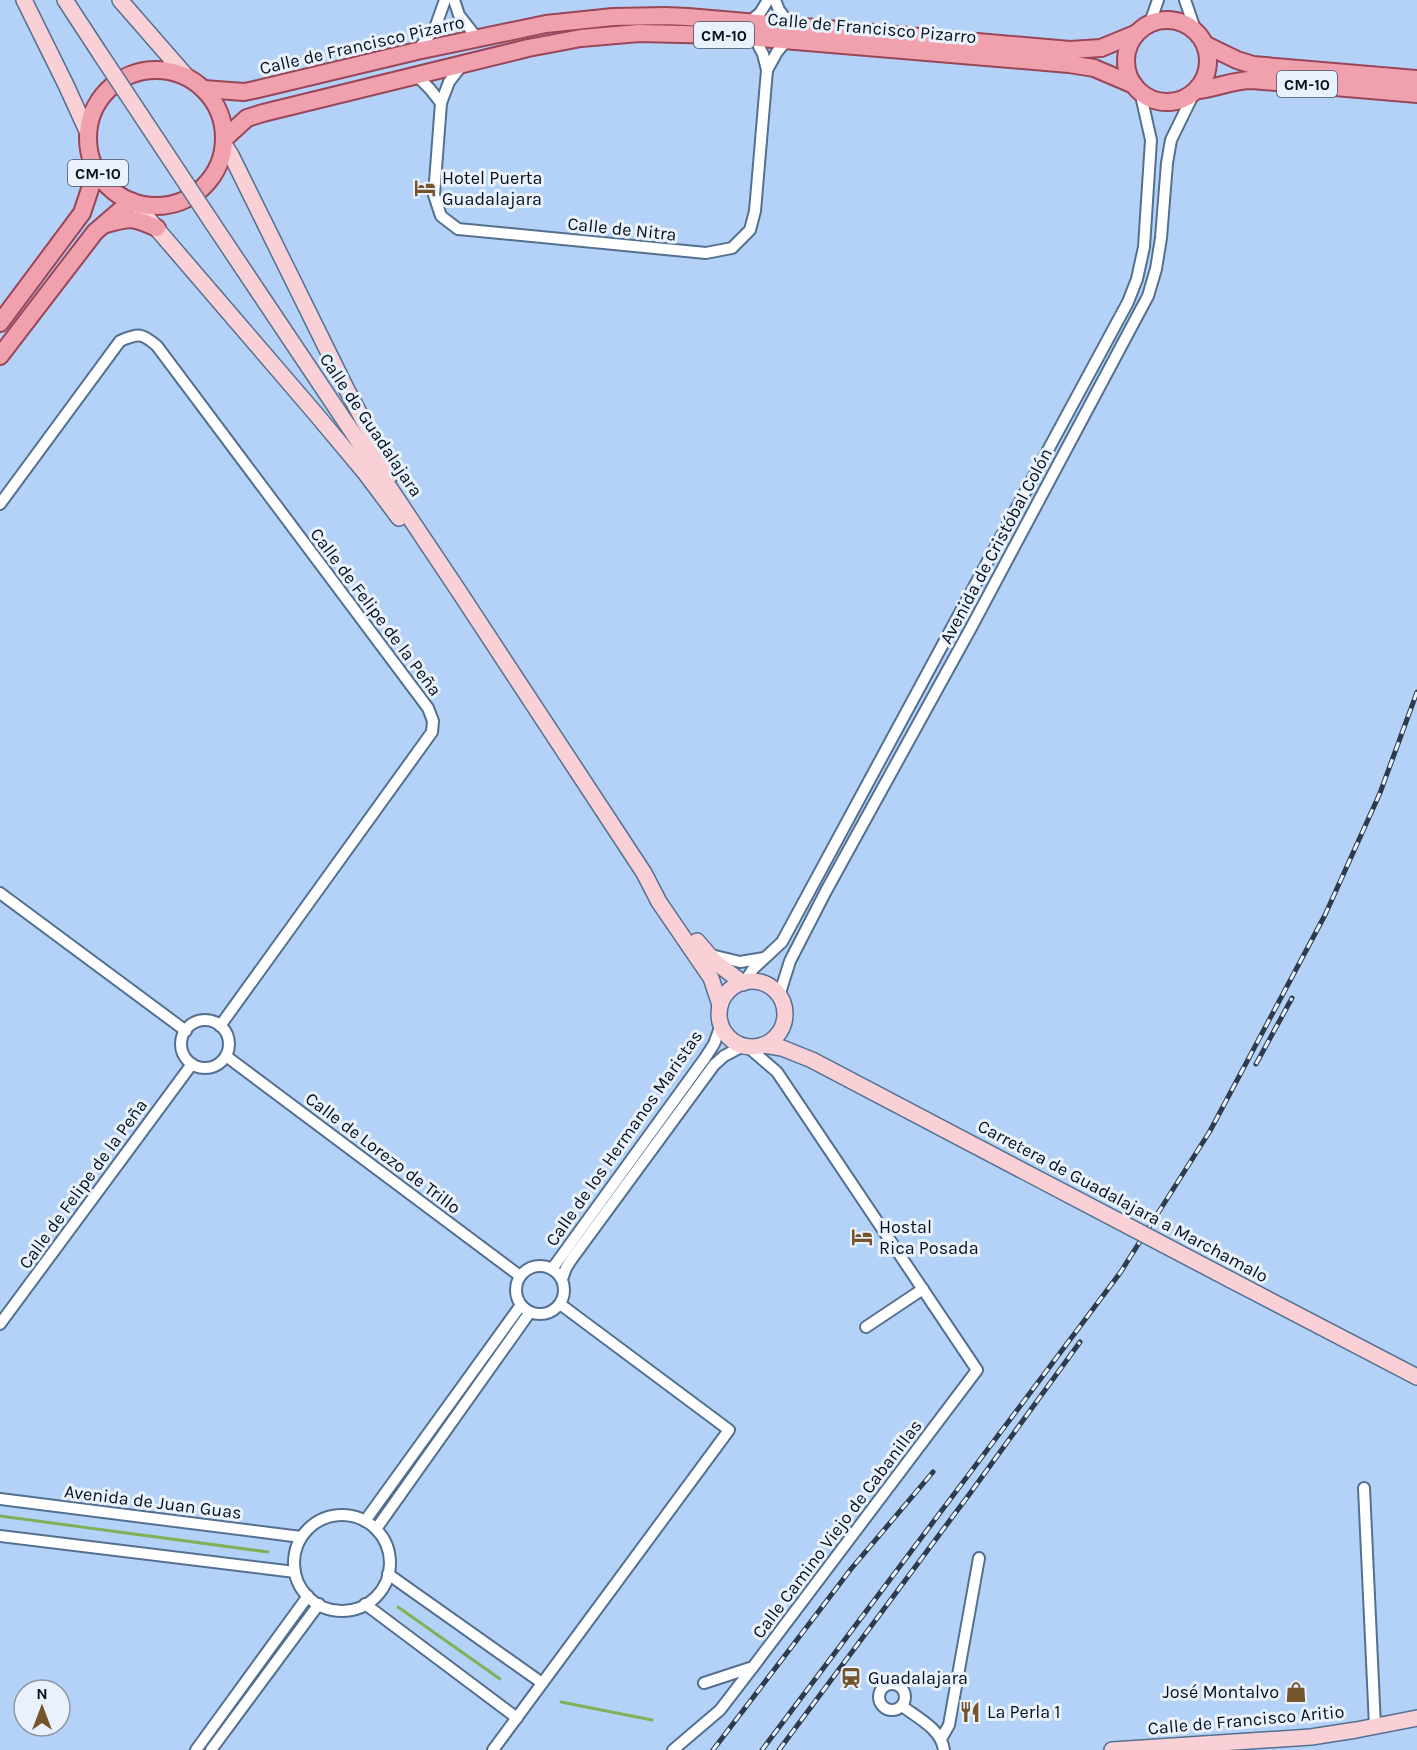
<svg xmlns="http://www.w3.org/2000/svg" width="1417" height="1750" font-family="Karla,sans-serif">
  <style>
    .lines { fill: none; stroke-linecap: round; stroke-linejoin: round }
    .stream { stroke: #80b158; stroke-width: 3 }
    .street-casing { stroke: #547090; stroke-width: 14 }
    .secondary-casing { stroke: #547090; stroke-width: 18 }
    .primary-casing { stroke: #994658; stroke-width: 20 }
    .street { stroke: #fff; stroke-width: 10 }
    .secondary { stroke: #f8d0d6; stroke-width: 15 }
    .primary { stroke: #f1a1ae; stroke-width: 16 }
    .rail-casing { stroke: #2d3b4d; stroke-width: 5 }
    .rail { stroke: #e8f1fc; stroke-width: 3; stroke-dasharray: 9; stroke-linecap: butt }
    .secondary-bridge-casing { stroke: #547090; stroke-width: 18; stroke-linecap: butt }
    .secondary-bridge { stroke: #f8d0d6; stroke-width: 15 }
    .labels { text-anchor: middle; stroke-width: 6; stroke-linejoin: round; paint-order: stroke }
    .shield { fill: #e8f1fc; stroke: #4a5460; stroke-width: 1.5 }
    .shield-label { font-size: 16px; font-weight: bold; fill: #07111d }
    .street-label { font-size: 18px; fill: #07111d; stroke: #e8f1fc }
    .poi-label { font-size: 18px; fill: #07111d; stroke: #e8f1fc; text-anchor: start }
  </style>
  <rect width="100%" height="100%" fill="#b4d2f7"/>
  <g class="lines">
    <g class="stream">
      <path d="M 0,1516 L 268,1552"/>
      <path d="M 398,1607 L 500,1679"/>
      <path d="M 561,1702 L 652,1720"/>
    </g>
    <defs>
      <g id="street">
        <path d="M 454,0 L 459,15 L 477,38"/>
        <path d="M 775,0 L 779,10 L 791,26"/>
        <path d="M 1185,0 L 1196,32"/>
        <path d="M 749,22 L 760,13 L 768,0"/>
        <path d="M 1150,23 L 1158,0"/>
        <path d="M 417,51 L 435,28 L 445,0"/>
        <path d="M 462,65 L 449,82 L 441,103 L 434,195 L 441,216 L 458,229 L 706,253 L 732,248 L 750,230 L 755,211 L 767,70 L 763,54 L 754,37"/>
        <path d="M 767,70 L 777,52 L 787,40"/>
        <path d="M 417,76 L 430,89 L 441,103"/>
        <path d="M 0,504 L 120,341 C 139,333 142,333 157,346 L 428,708 L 433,721 L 432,732 L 220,1026"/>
        <path d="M 0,893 L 186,1031"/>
        <path d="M 711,955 L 740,962 L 764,958"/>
        <path d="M 744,983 L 753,969 L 782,942 L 1128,302 L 1137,279 L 1144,247 L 1151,140 L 1140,91"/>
        <path d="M 779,996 L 790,961 L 826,891 L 972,626 L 1148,296 L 1156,269 L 1161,238 L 1167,163 L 1171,140 L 1193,95"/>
        <circle cx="205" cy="1044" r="24"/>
        <path d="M 226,1056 L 520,1276"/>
        <circle cx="540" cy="1290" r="24"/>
        <path d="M 552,1269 L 705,1058 L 714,1044 L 721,1025"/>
        <path d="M 562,1279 L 566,1268 L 571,1260 L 714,1065 L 724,1056 L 743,1046"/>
        <path d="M 0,1324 L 192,1064"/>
        <path d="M 866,1327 L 923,1289"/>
        <path d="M 1364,1488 L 1375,1726"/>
        <path d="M 0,1499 L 301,1537"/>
        <circle cx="342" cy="1563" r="48"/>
        <path d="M 365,1521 L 521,1305"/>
        <path d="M 376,1529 L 530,1312"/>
        <path d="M 0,1536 L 295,1572"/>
        <path d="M 388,1574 L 542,1683"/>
        <path d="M 365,1604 L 517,1718"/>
        <path d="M 704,1683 L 753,1667 L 977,1370 L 777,1072 L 748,1047"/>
        <circle cx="892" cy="1697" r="13"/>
        <path d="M 902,1706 C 918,1718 941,1729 944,1750"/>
        <path d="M 941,1739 L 949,1725 L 979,1558"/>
        <path d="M 196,1750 L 308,1596"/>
        <path d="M 211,1750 L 319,1604"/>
        <path d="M 493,1750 L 729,1430 L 560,1304"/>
        <path d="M 673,1750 L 720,1710 L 753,1667"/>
      </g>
      <g id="secondary">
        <path d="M 24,0 L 66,85 L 87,131"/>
        <path d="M 65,0 L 101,55"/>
        <path d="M 120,0 L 188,78"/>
        <path d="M 224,144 L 231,155 L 347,390 L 392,474"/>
        <path d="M 136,203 L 145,215 L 315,413 L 366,474 L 399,518"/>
        <path d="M 213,224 L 458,590 L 644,873 L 659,902 L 711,978 L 720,1005"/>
        <path d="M 697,941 L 715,962 L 743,983"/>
        <circle cx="752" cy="1014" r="33"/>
        <path d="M 764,1045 L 782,1048 L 812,1060 L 1069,1195"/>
        <path d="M 1229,1279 L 1417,1377"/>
        <path d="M 1112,1750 L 1311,1737 L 1356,1730 L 1417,1718"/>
      </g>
      <g id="primary">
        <circle cx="1167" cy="61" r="41"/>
        <path d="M 1206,45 L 1237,60 L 1253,65 L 1417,79"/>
        <circle cx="156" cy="138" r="68"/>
        <path d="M 204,89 L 244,92 L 254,90 L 417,51 L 546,24 L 613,17 L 665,16 L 688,17 L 1070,50 L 1101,48 L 1135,34"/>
        <path d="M 1199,90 C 1217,88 1233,80 1252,80 L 1417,94"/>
        <path d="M 224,139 L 247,118 L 263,113 L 528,48 L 581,38 L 639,33 L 723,35 L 1069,64 L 1094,68 L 1134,85"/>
        <path d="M 106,224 C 131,217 133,217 157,228"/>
        <path d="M 0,323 L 82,213 L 96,171"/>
        <path d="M 0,356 L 95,232 L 131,201"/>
      </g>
    </defs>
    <use href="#street" class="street-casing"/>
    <use href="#secondary" class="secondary-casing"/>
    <use href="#primary" class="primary-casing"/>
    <use href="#street" class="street"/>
    <use href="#secondary" class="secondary"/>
    <use href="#primary" class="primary"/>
    <defs>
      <g id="rail">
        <path d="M 1256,1064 L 1292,998"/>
        <path d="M 713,1750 L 851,1569 L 933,1472"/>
        <path d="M 762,1750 L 1120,1273 L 1210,1131 L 1325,915 L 1380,793 L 1417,692"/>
        <path d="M 779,1750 L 971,1492 L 1080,1342"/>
      </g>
    </defs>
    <use href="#rail" class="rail-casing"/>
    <use href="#rail" class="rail"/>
    <defs>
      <g id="secondary-bridge">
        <path d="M 101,55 L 213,224"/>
        <path d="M 1069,1195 L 1229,1279"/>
      </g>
    </defs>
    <use href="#secondary-bridge" class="secondary-bridge-casing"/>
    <use href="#secondary-bridge" class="secondary-bridge"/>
  </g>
  <defs>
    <symbol id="hotel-bare" viewBox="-9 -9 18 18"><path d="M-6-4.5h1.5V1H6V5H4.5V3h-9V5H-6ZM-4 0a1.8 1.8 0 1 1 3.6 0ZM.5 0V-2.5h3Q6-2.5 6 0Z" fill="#75552b" stroke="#e8f1fc" stroke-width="2.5" paint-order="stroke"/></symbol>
    <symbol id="station-bare" viewBox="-9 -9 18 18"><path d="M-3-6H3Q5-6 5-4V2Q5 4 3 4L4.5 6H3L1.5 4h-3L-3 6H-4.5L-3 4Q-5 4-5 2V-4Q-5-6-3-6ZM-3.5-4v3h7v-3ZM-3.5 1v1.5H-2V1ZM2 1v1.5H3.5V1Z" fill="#75552b" stroke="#e8f1fc" stroke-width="2.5" paint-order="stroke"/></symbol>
    <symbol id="shop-bare" viewBox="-9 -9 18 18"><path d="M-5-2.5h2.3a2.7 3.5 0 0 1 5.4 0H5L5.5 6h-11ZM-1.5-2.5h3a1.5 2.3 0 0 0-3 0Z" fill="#75552b" stroke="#e8f1fc" stroke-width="2.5" paint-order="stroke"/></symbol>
    <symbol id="restaurant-bare" viewBox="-9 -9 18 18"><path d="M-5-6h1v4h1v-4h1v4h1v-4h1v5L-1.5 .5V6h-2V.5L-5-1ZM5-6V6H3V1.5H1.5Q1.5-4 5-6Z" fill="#75552b" stroke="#e8f1fc" stroke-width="2.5" paint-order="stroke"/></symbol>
  </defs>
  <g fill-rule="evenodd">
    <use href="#hotel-bare" x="410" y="173" width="30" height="30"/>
    <use href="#hotel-bare" x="847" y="1222" width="30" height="30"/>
    <use href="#station-bare" x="836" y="1663" width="30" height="30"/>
    <use href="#shop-bare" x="1281" y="1677" width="30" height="30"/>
    <use href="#restaurant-bare" x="955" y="1697" width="30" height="30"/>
  </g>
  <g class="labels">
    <g class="shield">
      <rect x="694" y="22" width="60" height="26" rx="4.5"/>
      <rect x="1277" y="71" width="60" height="26" rx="4.5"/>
      <rect x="68" y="160" width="60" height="26" rx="4.5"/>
    </g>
    <g class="shield-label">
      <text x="724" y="41">CM-10</text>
      <text x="1307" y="90">CM-10</text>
      <text x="98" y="179">CM-10</text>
    </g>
    <g class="street-label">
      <text transform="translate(872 28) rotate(5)" y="6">Calle de Francisco Pizarro</text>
      <text transform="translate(362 45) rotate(-13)" y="6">Calle de Francisco Pizarro</text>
      <text transform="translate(622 229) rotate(6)" y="6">Calle de Nitra</text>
      <text transform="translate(371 425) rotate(56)" y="6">Calle de Guadalajara</text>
      <text transform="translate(996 546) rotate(-62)" y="6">Avenida de Cristóbal Colón</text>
      <text transform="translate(376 612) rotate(53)" y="6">Calle de Felipe de la Peña</text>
      <text transform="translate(624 1138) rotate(-55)" y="6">Calle de los Hermanos Maristas</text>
      <text transform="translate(383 1153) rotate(37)" y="6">Calle de Lorezo de Trillo</text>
      <text transform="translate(83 1184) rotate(-54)" y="6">Calle de Felipe de la Peña</text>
      <text transform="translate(1123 1201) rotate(28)" y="6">Carretera de Guadalajara a Marchamalo</text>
      <text transform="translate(153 1502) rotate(7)" y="6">Avenida de Juan Guas</text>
      <text transform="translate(837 1529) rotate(-53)" y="6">Calle Camino Viejo de Cabanillas</text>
      <text transform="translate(1246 1720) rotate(-5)" y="6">Calle de Francisco Aritio</text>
    </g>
    <g class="poi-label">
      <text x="442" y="184">Hotel Puerta<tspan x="442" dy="21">Guadalajara</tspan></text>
      <text x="879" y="1233">Hostal<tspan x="879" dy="21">Rica Posada</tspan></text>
      <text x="868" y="1684">Guadalajara</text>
      <text x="1279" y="1698" text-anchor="end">José Montalvo</text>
      <text x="987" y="1718">La Perla 1</text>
    </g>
  </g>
  <g transform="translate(42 1708)"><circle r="28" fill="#e8f1fc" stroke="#8e97a3" stroke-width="1.5"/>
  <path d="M0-4.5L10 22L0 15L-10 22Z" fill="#75552b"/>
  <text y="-9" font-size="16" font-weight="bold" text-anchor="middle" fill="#07111d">N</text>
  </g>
</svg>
